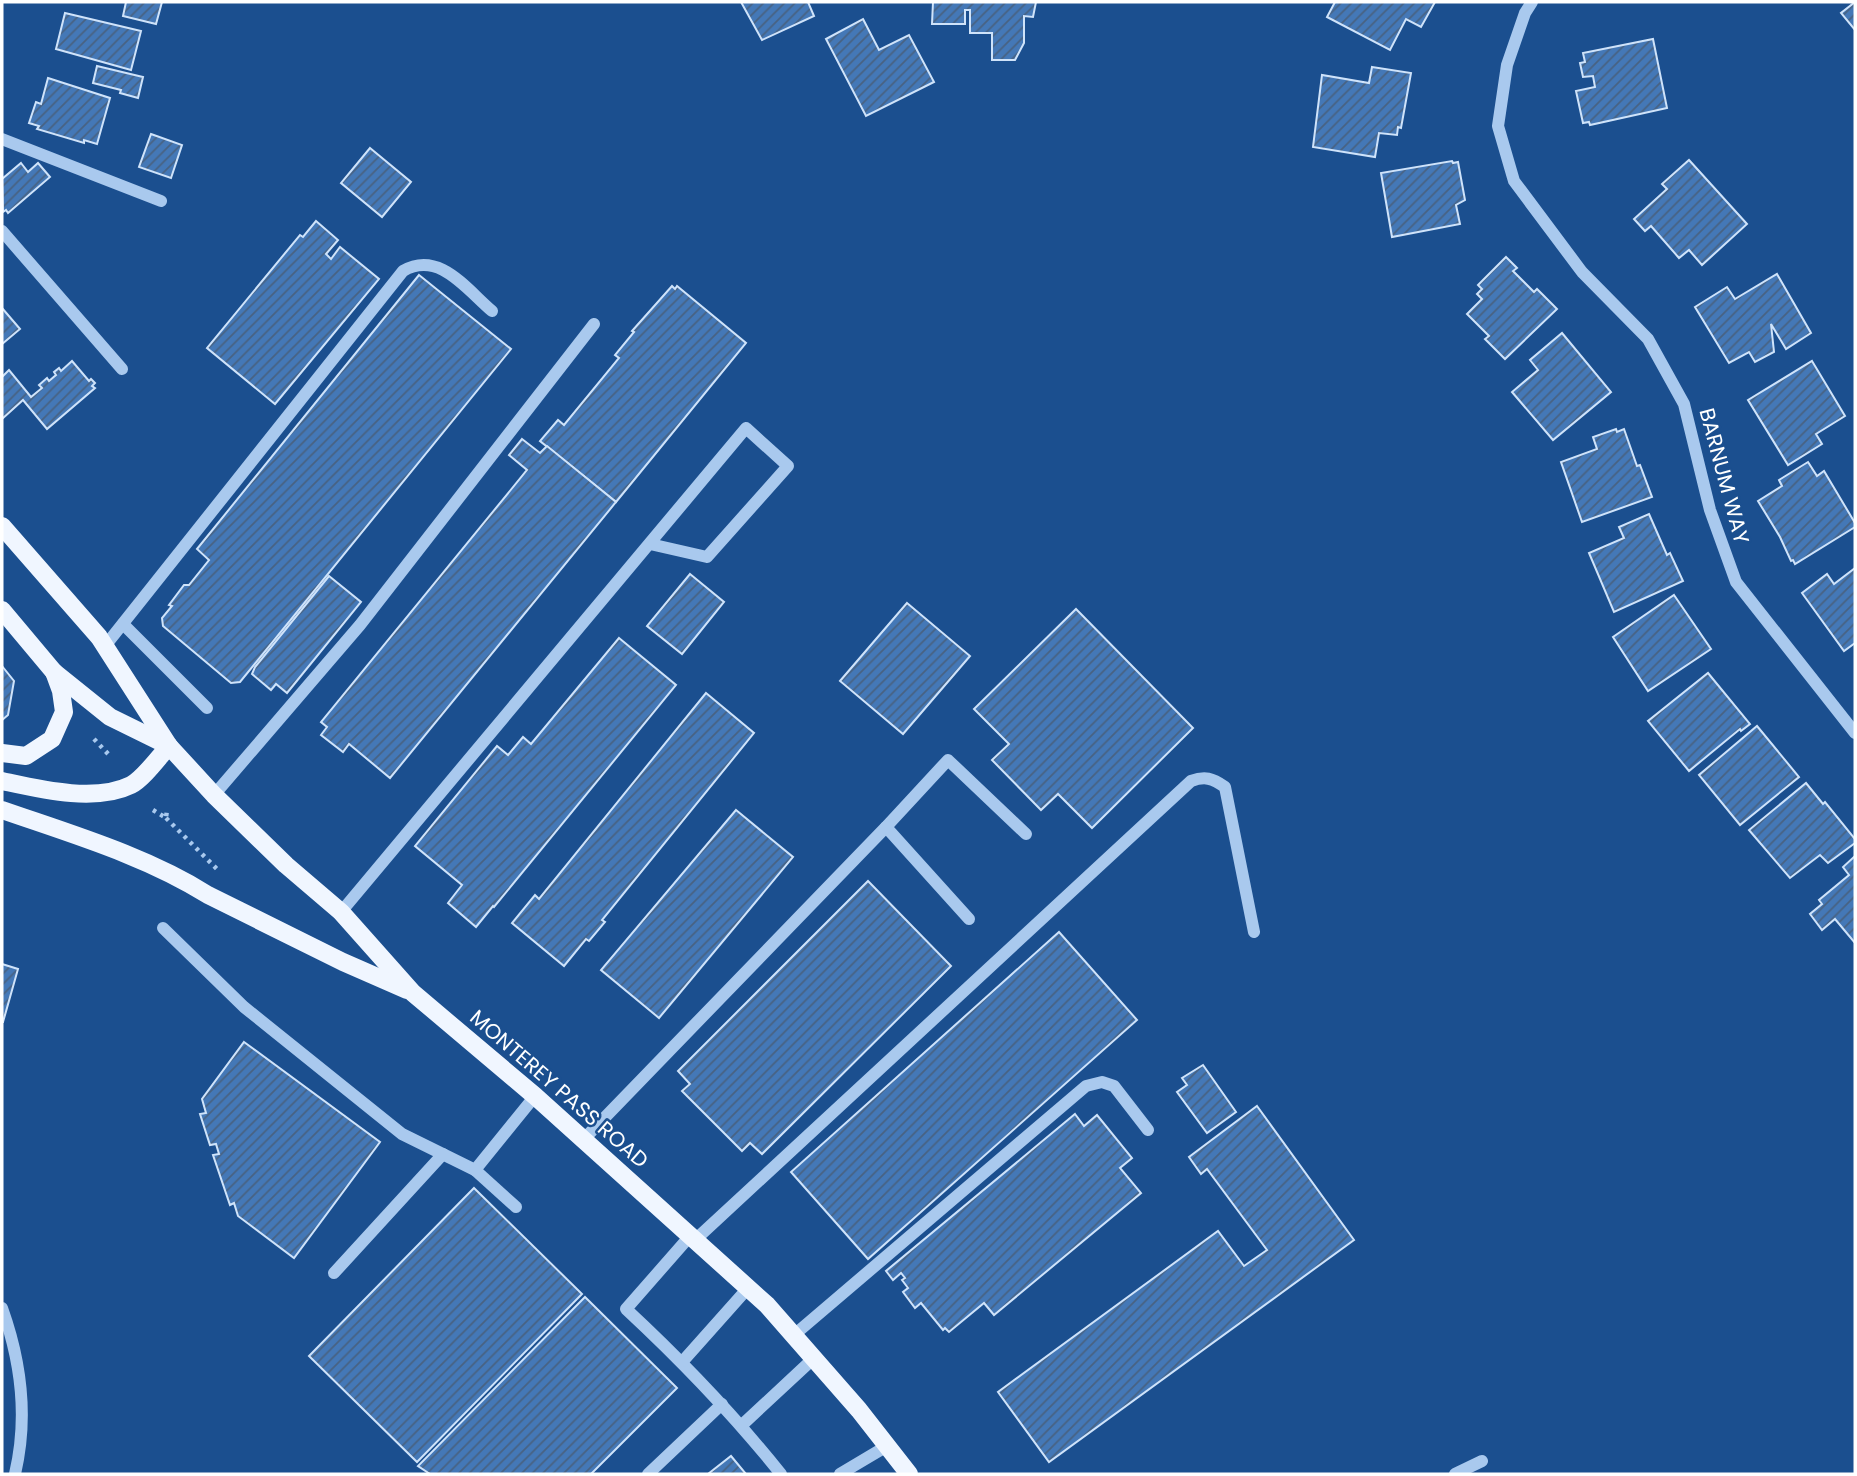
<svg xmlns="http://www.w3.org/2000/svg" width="1857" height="1476" font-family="Poppins,sans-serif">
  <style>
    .building { fill: url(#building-hatch); stroke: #cfe3fa; stroke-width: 2 }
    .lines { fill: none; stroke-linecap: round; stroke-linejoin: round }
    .path { stroke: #a9c9ee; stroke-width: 4.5; stroke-dasharray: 3.5 5; stroke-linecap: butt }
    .minor { stroke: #a9c9ee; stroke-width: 12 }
    .major { stroke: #f0f6ff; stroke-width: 18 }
    .labels { text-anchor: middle; stroke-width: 5; stroke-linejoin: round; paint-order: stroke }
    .street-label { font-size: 21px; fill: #fff; stroke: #1b4f8f }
  </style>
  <defs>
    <pattern id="building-hatch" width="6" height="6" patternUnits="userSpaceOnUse" patternTransform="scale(1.75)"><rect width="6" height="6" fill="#4478b7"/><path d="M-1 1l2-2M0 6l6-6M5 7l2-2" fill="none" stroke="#486282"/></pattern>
  </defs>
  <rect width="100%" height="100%" fill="#1b4f8f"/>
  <g class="building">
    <path d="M 126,2 L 162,2 L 156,24 L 123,16 Z"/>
    <path d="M 741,2 L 808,2 L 814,16 L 762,40 Z"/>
    <path d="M 933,2 L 1036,2 L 1033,17 L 1024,16 L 1024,43 L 1015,60 L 992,60 L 992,33 L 970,33 L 970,10 L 965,10 L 965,24 L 932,24 Z"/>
    <path d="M 1335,2 L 1435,2 L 1421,27 L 1406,19 L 1390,50 L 1327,17 Z"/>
    <path d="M 1855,2 L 1855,30 L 1841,13 Z"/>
    <path d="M 65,13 L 141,31 L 131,70 L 56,49 Z"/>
    <path d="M 863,19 L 879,50 L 909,35 L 934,82 L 866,116 L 826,39 Z"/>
    <path d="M 1653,39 L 1667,108 L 1590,125 L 1589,122 L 1583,123 L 1576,91 L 1595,87 L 1593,76 L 1583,77 L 1580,63 L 1585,62 L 1583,53 Z"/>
    <path d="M 97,66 L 143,77 L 138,98 L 120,93 L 121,90 L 93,83 Z"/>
    <path d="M 1372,67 L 1411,73 L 1401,128 L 1398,127 L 1397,135 L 1379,133 L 1375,157 L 1313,147 L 1322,75 L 1369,83 Z"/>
    <path d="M 48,78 L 110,98 L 97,144 L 84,140 L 84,143 L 37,129 L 39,126 L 29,123 L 36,102 L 41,104 Z"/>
    <path d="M 151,134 L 182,145 L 171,178 L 139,167 Z"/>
    <path d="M 370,148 L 411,182 L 382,217 L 341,183 Z"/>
    <path d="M 1689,160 L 1747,224 L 1702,265 L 1689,250 L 1679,258 L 1651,226 L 1645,231 L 1634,219 L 1667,189 L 1662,184 Z"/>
    <path d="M 1452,161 L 1453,163 L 1458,162 L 1465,200 L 1456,205 L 1460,224 L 1392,237 L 1381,173 Z"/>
    <path d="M 21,163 L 28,172 L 38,163 L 50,177 L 8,213 L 6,210 L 3,212 L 2,179 Z"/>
    <path d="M 316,221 L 338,240 L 326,254 L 331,259 L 340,247 L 379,279 L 275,404 L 207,348 L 300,235 L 303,237 Z"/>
    <path d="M 1506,257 L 1517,268 L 1513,271 L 1534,292 L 1537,289 L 1557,309 L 1505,359 L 1485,339 L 1489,336 L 1467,314 L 1482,299 L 1477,294 L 1482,289 L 1478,285 Z"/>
    <path d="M 1777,274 L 1811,333 L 1786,349 L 1771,324 L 1774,352 L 1755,362 L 1749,352 L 1729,363 L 1695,307 L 1727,287 L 1735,299 Z"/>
    <path d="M 419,275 L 511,349 L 240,682 L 231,683 L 163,626 L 162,618 L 172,606 L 169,605 L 184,585 L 189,585 L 209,560 L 197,549 Z"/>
    <path d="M 672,286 L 675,289 L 677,286 L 746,343 L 616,502 L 540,441 L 558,420 L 564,425 L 619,358 L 615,355 L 634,332 L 632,331 Z"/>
    <path d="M 2,308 L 20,329 L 2,344 Z"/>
    <path d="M 1562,333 L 1611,392 L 1553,440 L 1512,392 L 1538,370 L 1530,360 Z"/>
    <path d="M 72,361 L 89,381 L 91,379 L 95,383 L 92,386 L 95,388 L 47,429 L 23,400 L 2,419 L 2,377 L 9,370 L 31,397 L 42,388 L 39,385 L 47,378 L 49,381 L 56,375 L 54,372 L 59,368 L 61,371 Z"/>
    <path d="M 1812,361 L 1845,416 L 1816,434 L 1822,444 L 1788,465 L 1748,400 Z"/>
    <path d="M 1616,429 L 1617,432 L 1624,429 L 1637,466 L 1640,465 L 1652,497 L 1582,522 L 1561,462 L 1597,449 L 1593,437 Z"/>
    <path d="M 522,439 L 540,453 L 547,446 L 616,502 L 390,778 L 349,744 L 343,752 L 321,735 L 327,727 L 321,722 L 527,470 L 509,455 Z"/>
    <path d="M 1808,462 L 1817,476 L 1824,471 L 1855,523 L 1855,527 L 1795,564 L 1793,560 L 1791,561 L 1780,537 L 1758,501 L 1782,486 L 1779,480 Z"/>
    <path d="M 1649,514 L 1667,555 L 1670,553 L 1683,581 L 1614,612 L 1589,553 L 1624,538 L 1619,527 Z"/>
    <path d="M 1855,568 L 1855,643 L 1844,651 L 1802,593 L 1827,574 L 1834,584 Z"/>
    <path d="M 690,574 L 724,602 L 682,654 L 647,626 Z"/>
    <path d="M 329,576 L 361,602 L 287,693 L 276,684 L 271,690 L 252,674 L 255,667 Z"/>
    <path d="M 1674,595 L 1711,649 L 1648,691 L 1613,637 Z"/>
    <path d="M 907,603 L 970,656 L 903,734 L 840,681 Z"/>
    <path d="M 1076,609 L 1193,728 L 1092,828 L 1058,794 L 1041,810 L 992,760 L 1009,744 L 974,709 Z"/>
    <path d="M 619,638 L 676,685 L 494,907 L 493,906 L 476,927 L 448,903 L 462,885 L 415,846 L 497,746 L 508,755 L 523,737 L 531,744 Z"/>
    <path d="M 2,666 L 14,681 L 8,715 L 2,720 Z"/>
    <path d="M 1708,673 L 1750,724 L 1741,731 L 1740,729 L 1689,771 L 1648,721 Z"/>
    <path d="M 706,693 L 754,733 L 602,920 L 605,922 L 589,941 L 586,939 L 564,966 L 512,923 L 535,895 L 539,899 Z"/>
    <path d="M 1757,726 L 1799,777 L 1740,825 L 1699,775 Z"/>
    <path d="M 1806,783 L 1823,804 L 1825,802 L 1855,839 L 1855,843 L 1828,863 L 1820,855 L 1790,878 L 1749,830 Z"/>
    <path d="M 736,810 L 793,857 L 659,1018 L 601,970 Z"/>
    <path d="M 1855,856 L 1855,943 L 1835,919 L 1822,930 L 1810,914 L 1822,904 L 1819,900 L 1849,875 L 1843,867 Z"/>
    <path d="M 868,881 L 951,966 L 762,1154 L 750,1143 L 742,1151 L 682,1091 L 690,1084 L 678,1071 Z"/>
    <path d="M 1059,932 L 1137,1020 L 868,1259 L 791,1172 Z"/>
    <path d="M 2,964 L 18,969 L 3,1022 L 2,1022 Z"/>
    <path d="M 244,1042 L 380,1142 L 294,1258 L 238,1216 L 234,1203 L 230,1205 L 213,1155 L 219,1154 L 216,1144 L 210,1145 L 200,1114 L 206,1113 L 202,1099 Z"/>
    <path d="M 1203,1065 L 1236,1112 L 1207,1133 L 1177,1092 L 1187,1085 L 1182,1078 Z"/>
    <path d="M 1257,1106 L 1354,1240 L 1049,1462 L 998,1392 L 1218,1231 L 1244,1266 L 1267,1250 L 1207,1169 L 1201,1174 L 1189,1157 Z"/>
    <path d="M 1075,1114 L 1084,1126 L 1097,1115 L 1132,1158 L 1120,1168 L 1141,1193 L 994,1315 L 984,1303 L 949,1332 L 945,1328 L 943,1330 L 921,1303 L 915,1308 L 903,1292 L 908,1288 L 902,1280 L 905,1278 L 901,1273 L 893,1280 L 886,1271 Z"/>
    <path d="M 474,1188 L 582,1294 L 417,1462 L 309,1356 Z"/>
    <path d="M 585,1297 L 677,1388 L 591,1474 L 430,1474 L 418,1466 Z"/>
    <path d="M 731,1456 L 746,1474 L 708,1474 Z"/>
  </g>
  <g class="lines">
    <g class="path">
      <path d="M 94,739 L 111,757"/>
      <path d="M 153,810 L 166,818 L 167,810"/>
      <path d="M 166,818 L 217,869"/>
    </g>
    <g class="minor">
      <path d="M 1532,2 L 1525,13 L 1507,65 L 1498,126 L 1514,181 L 1582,272 L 1648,339 L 1684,404 L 1710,510 L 1736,582 L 1855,733"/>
      <path d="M 2,139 L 161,201"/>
      <path d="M 2,231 L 122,369"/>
      <path d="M 123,624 L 207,708"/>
      <path d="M 105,646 L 403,271 C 439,250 466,289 492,311"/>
      <path d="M 214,795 L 360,625 L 594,324"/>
      <path d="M 341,912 L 746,428 L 788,466 L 707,557 L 650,544"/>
      <path d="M 969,919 L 886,827 L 948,760 L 1026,834"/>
      <path d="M 163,928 L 244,1007 L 402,1134 L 475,1170 L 535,1096"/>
      <path d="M 583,1140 L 886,827"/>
      <path d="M 475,1170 L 516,1207"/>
      <path d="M 690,1236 L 626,1309 C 682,1361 733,1414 781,1474"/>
      <path d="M 695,1240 L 1191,781 C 1205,776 1212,778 1225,787 L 1254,932"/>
      <path d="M 334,1273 L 443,1154"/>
      <path d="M 2,1308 C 21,1361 28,1419 15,1474"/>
      <path d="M 794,1335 L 1086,1086 L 1102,1082 L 1114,1086 L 1148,1130"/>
      <path d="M 683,1361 L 748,1288"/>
      <path d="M 742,1425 L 814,1358"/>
      <path d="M 648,1474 L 722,1404"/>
      <path d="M 840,1474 L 887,1446"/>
      <path d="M 1455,1474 L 1482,1461"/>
    </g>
    <g class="major">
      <path d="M 2,526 L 99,637 L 169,746 L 214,795 L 286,865 L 341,912 L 413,993 L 535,1096 L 767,1305 L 859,1410 L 909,1474"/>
      <path d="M 2,610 L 54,672 L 110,717 L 169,746"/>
      <path d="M 2,753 L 26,756 L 52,739 L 64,712 L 61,691 L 54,672"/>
      <path d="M 2,781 C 39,789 95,803 131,785 C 143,779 159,757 169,746"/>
      <path d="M 2,810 C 71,834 146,856 208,895 L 343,962 L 407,990"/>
    </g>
  </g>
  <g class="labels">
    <g class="street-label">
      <text transform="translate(1724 476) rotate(75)" y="7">BARNUM WAY</text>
      <text transform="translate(559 1089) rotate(41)" y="7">MONTEREY PASS ROAD</text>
    </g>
  </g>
  <rect width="1857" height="1476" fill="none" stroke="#ffffff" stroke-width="7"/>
</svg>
